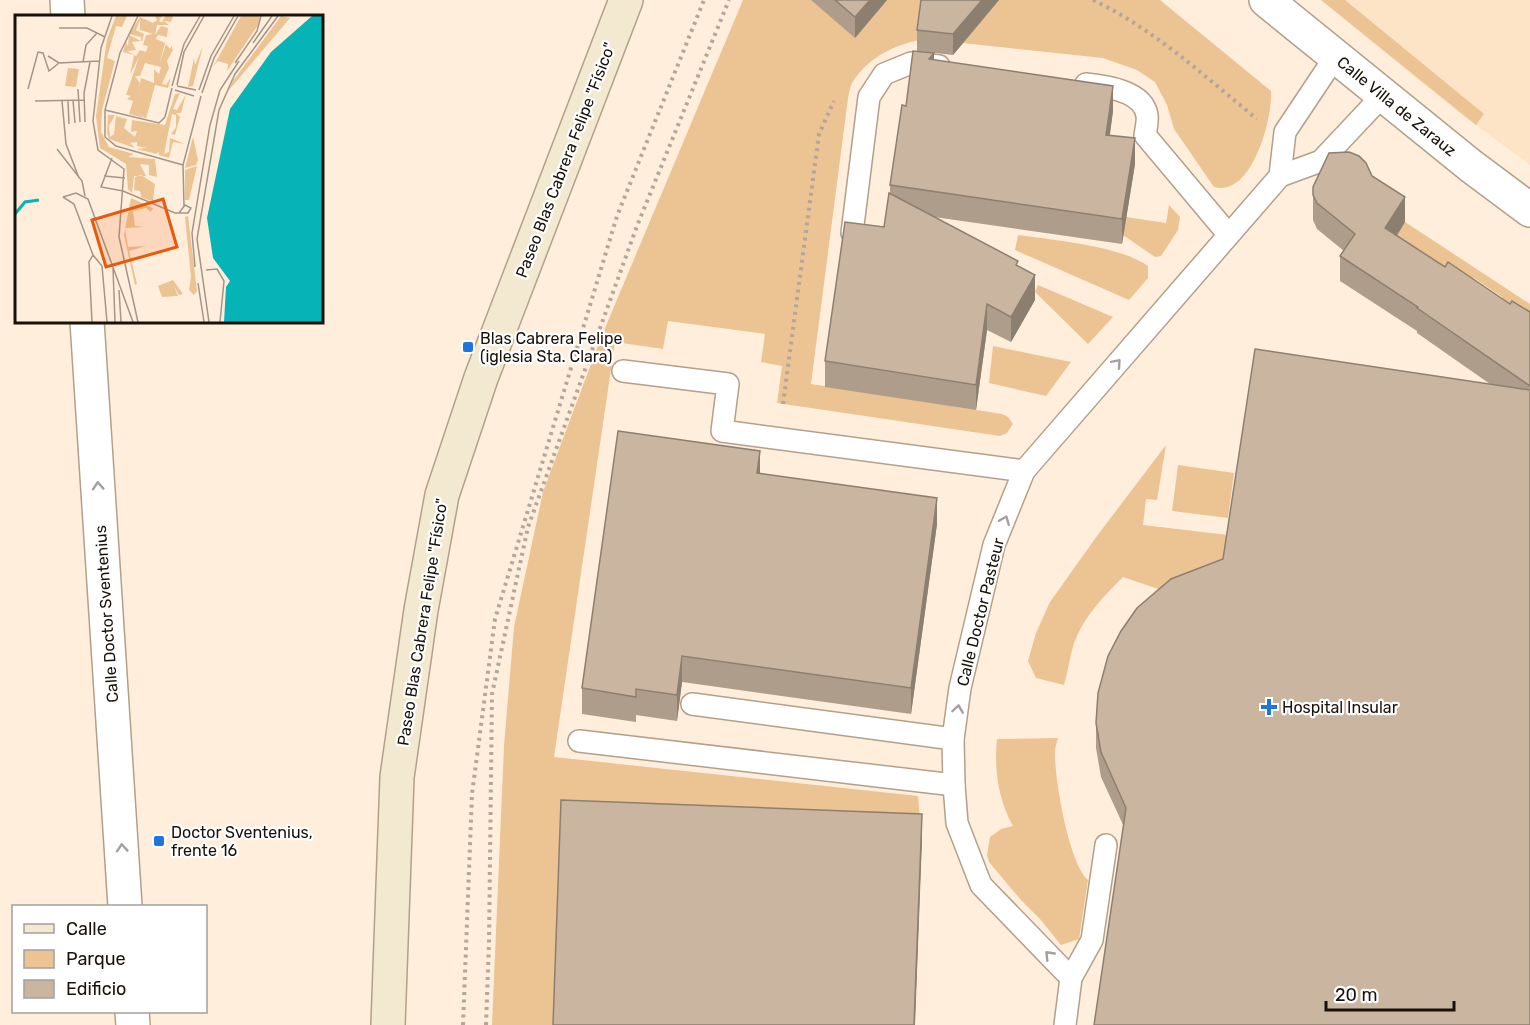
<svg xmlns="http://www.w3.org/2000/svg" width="1530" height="1025" font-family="Rubik,sans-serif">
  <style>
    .built { fill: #fee4c7 }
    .green { fill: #ecc392 }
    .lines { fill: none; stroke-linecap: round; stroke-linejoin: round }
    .lane-casing { stroke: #b3a08a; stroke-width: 24 }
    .street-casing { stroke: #b3a08a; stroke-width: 36 }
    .secondary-casing { stroke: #b3a08a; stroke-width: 36 }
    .path { stroke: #b4a698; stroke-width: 4; stroke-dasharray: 3 4.5; stroke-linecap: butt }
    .lane { stroke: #fff; stroke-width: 21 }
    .street { stroke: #fff; stroke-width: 33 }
    .secondary { stroke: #f2e9d0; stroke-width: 33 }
    .wall { fill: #ae9d8a }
    .shaded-wall { fill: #8d7f70 }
    .building { fill: #cab6a0; stroke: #8d7f70; stroke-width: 1.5 }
    .oneway { stroke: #a3a09d }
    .poi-dot { fill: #1e75df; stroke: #fff; stroke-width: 2 }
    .labels { text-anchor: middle; stroke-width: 4.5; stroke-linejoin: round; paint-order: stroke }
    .street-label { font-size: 16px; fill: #19120a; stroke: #fff }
    .poi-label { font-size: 16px; fill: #19120a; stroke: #fff; text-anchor: start }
    .inset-river { fill: none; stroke: #06b4b8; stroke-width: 3 }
    .inset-road { fill: none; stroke: #a39688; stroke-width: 1.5 }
    .view { fill: #e8590c; fill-opacity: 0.15; stroke: #e8590c; stroke-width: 3 }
    .inset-edge { fill: none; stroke: #19120a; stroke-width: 3 }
  </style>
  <rect width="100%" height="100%" fill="#ffeedc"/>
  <path class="built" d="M 1321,0 L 1530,0 L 1530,165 L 1458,112 Z"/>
  <g class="green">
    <path d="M 743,0 L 1160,0 L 1271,91 C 1273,118 1252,198 1214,187 L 1174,129 L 1167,105 L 1155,82 L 1137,70 L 1103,58 L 926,39 C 897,43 868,57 852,83 C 849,89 848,99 847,106 L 811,384 L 1002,414 L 1008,417 L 1013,424 L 1007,433 L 1000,436 L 777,403 L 782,366 L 761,362 L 765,334 L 668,321 L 663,349 L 615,342 L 554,757 L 918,796 L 922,840 L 554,1025 L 492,1025 L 504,746 L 514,627 L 543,492 L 600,340 Z"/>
    <path d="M 1321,0 L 1345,0 L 1484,114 L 1476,125 Z"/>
    <path d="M 1169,205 L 1180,217 L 1178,230 L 1161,256 L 1155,257 L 1123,235 L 1126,217 L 1166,223 Z"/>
    <path d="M 1405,222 L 1530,304 L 1530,338 L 1490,316 L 1502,297 L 1474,278 L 1461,297 L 1389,248 Z"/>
    <path d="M 1018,235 C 1054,240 1120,246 1148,266 L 1148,278 L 1129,300 L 1015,250 Z"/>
    <path d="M 1038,285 L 1113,317 L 1088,344 L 1035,292 Z"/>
    <path d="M 993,346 L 1071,362 L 1046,396 L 989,383 Z"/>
    <path d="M 1166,445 L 1157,500 L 1146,499 L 1143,525 L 1228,535 L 1223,562 L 1161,590 L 1123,577 C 1103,597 1084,616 1074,643 C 1070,656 1068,671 1064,685 L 1036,678 L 1028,661 L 1036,633 L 1050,602 L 1097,536 Z"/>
    <path d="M 1178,465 L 1234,473 L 1228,518 L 1172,511 Z"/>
    <path d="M 1058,738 C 1057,742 1055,747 1055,751 C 1054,777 1069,864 1088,880 L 1079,939 L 1061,945 L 1040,919 L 1021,900 L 989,862 L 987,855 L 990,837 L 1001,829 L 1013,826 C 998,799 994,769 997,739 Z"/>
  </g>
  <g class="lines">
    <defs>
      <g id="lane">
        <path d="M 1086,84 C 1106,86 1143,91 1147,115 C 1148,121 1146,129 1145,135 L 1228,234"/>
        <path d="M 1280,176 L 1321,161 L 1383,95"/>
        <path d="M 852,233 L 869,97 L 884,74 L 911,63 L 939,66"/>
        <path d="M 623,371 L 728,384 L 722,431 L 1024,471"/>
        <path d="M 692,704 L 953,739"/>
        <path d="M 579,741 L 954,785"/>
        <path d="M 1071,978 L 1092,940 L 1106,845"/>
        <path d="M 1065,1025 L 1071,978 L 981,885 L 957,823 L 954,785 L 953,739 L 960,688 L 994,545 L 1024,471 L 1280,176 L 1285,132 L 1335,57"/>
      </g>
      <g id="street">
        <path d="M 67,0 L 68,16"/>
        <path d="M 1266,0 L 1471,166 L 1530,210"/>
        <path d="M 87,321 L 125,906"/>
        <path d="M 132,1012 L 133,1025"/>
      </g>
      <path id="secondary" d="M 388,1025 L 397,777 L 421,610 L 442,495 L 481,378 L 626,0"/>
    </defs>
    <use href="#lane" class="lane-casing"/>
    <use href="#street" class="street-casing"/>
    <use href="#secondary" class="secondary-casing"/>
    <g class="path">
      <path d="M 1093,0 C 1154,29 1204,76 1257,119"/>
      <path d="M 783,404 L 819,134 L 834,101"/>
      <path d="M 463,1025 L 472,794 L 495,619 L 617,216 L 704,0"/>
      <path d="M 486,1025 L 489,943 L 492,694 L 528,527 L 637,226 L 729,0"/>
    </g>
    <use href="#lane" class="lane"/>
    <use href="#street" class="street"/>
    <use href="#secondary" class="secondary"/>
  </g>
  <g class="wall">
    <path d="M 811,0 L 887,0 L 855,38 Z"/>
    <path d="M 921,0 L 999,0 L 953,55 L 917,51 L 917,30 Z"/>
    <path d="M 934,60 L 1113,111 L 1110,135 L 1135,164 L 1122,244 L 934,217 L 1018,266 L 1035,300 L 1011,342 L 987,330 L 976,410 L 825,387 L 825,361 L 884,227 L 890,194 L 890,185 L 906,106 Z"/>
    <path d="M 1372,176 L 1405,222 L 1397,236 L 1445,267 L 1510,304 L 1530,312 L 1530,1025 L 1124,827 L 1101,777 L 1096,748 L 1096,723 L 1223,559 L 1490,384 L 1417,333 L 1417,331 L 1340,281 L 1340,256 L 1344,251 L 1317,229 L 1313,220 L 1313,187 Z"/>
    <path d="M 760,473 L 937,524 L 911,714 L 682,682 L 677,721 L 636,715 L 636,722 L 582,714 L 582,688 Z"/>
  </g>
  <g class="shaded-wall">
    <path d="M 870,0 L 887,0 L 855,38 L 855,17 Z"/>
    <path d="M 982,0 L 999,0 L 953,55 L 953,34 Z"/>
    <path d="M 934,53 L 934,79 L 929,59 Z"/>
    <path d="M 1113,86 L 1113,111 L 1106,160 L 1106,135 Z"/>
    <path d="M 1135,138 L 1135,164 L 1122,244 L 1122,219 Z"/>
    <path d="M 1405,197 L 1405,222 L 1385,254 L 1385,228 Z"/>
    <path d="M 1035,275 L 1035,300 L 1011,342 L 1011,317 Z"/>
    <path d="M 987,304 L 987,330 L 976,410 L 976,385 Z"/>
    <path d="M 760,451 L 760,476 L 757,473 Z"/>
    <path d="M 937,498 L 937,524 L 911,714 L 911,688 Z"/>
    <path d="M 682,656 L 682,682 L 677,721 L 677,695 Z"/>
    <path d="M 922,814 L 922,840 L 915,1025 L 914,1025 Z"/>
  </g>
  <g class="building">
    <path d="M 835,0 L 870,0 L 855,17 Z"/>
    <path d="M 921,0 L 982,0 L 953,34 L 917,30 Z"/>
    <path d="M 913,51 L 934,53 L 929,59 L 1113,86 L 1106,135 L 1135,138 L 1122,219 L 890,185 L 902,105 L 906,106 Z"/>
    <path d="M 1349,152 L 1359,156 L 1366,163 L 1372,176 L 1405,197 L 1385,228 L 1445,267 L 1448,262 L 1510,304 L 1512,301 L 1530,312 L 1530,386 L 1417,308 L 1418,307 L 1340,256 L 1355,234 L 1317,203 L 1313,195 L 1313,187 L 1329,153 Z"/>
    <path d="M 889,193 L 1018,261 L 1016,265 L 1035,275 L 1011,317 L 987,304 L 976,385 L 825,361 L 845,222 L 884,227 Z"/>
    <path d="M 1255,349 L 1530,390 L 1530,1025 L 1094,1025 L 1126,808 L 1101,752 L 1096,723 L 1098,693 L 1108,656 L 1121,631 L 1137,608 L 1171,579 L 1223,559 Z"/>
    <path d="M 618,431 L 760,451 L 757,473 L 937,498 L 911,688 L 682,656 L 677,695 L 636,689 L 636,697 L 582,688 Z"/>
    <path d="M 561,800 L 922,814 L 914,1025 L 553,1025 Z"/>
  </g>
  <defs><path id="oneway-chevron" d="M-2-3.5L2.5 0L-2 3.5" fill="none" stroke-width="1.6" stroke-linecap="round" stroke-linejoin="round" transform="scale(1.5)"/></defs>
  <g class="oneway">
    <use href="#oneway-chevron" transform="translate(1117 363) rotate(-49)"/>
    <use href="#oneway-chevron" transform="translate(98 486) rotate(-94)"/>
    <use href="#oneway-chevron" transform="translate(1005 520) rotate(-68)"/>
    <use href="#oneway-chevron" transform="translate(958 709) rotate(-82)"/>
    <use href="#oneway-chevron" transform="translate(122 848) rotate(-94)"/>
    <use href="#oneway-chevron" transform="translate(1049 955) rotate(-134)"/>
  </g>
  <g class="poi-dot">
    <rect x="462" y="341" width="12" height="12" rx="3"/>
    <path d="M1266 698h6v6h6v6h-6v6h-6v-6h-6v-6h6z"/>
    <rect x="153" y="835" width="12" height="12" rx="3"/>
  </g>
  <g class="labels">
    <g class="street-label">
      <text transform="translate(1397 106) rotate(39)" y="6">Calle Villa de Zarauz</text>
      <text transform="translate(565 160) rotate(-69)" y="6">Paseo Blas Cabrera Felipe "Físico"</text>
      <text transform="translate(980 612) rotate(-76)" y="6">Calle Doctor Pasteur</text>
      <text transform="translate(106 614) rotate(-94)" y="6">Calle Doctor Sventenius</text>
      <text transform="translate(422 622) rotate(-81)" y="6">Paseo Blas Cabrera Felipe "Físico"</text>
    </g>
    <g class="poi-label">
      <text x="480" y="344">Blas Cabrera Felipe<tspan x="480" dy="18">(iglesia Sta. Clara)</tspan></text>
      <text x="1282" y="713">Hospital Insular</text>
      <text x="171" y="838">Doctor Sventenius,<tspan x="171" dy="18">frente 16</tspan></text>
    </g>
  </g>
  <g transform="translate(15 15)">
    <rect width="308" height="308" fill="#ffeedc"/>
    <path d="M 112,1 L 107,12 L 101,11 L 92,43 L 100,46 L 87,95 L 86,117 L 94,132 L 119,139 L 113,142 L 140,144 L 142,162 L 134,160 L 134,150 L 125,149 L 131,161 L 119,161 L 117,178 L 113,174 L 111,149 L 85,133 L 81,101 L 92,24 L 101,1 ZM 140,1 L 147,1 L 144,6 L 147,7 L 150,1 L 158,1 L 156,7 L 149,6 L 154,10 L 142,10 L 140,20 L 146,11 L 153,13 L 152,22 L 143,20 L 141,24 L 150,28 L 144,50 L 151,29 L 155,34 L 157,30 L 157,35 L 160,31 L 152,46 L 154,53 L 147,69 L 151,70 L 156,62 L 153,73 L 140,70 L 131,104 L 124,98 L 129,103 L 114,99 L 118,86 L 112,84 L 116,81 L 111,80 L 124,42 L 115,60 L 119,40 L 108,37 L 111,26 L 113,32 L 114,20 L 126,26 L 126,22 L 114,19 L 125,2 L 138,8 L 142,5 ZM 125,5 L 125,15 L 138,19 L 131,20 L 128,30 L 133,31 L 131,37 L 125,35 L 121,41 L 112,36 L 121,35 L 117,27 L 127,26 L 129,19 L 121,15 ZM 130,48 L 146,52 L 144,59 L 139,54 L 139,68 L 126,63 L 123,82 L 125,68 L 120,61 L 125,61 ZM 226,1 L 245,1 L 243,10 L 212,56 L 213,49 L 203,46 L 198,52 ZM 266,1 L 275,3 L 214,75 L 218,66 ZM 188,31 L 178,71 L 173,72 L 179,43 L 180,50 ZM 53,53 L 64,54 L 61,72 L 50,71 ZM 165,78 L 158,94 L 162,95 L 171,79 L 166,98 L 161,98 L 165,102 L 160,120 L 156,119 L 161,112 L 161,100 L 157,99 L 149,139 L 154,137 L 155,123 L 170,129 L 158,127 L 154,143 L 144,140 L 143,136 L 142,139 L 121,134 L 132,133 L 122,131 L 122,127 L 115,128 L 120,133 L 94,124 L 92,118 L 93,100 L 100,100 L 94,111 L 95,122 L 99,119 L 101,101 L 112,104 L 109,113 L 120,122 L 122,116 L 116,117 L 117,105 L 150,110 L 160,79 ZM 178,122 L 183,145 L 181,150 L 170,153 ZM 182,151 L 174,185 L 170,185 L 170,155 ZM 126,160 L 140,169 L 138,186 L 147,191 L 126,182 L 125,176 L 119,175 L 120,162 ZM 116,183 L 138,193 L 136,197 L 131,193 L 118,196 L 120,211 L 129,212 L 110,213 L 113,232 L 131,231 L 114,236 L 122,269 L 120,270 L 109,220 ZM 173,201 L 182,276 L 179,280 L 174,275 L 176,262 L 170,202 ZM 158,265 L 168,279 L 164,280 L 159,271 L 163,281 L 147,282 L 143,271 Z" fill="#ecc392" fill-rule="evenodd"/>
    <path d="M 297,1 L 308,1 L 307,307 L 209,307 L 211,272 L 215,266 L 198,243 L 192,203 L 215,94 L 256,37 Z" fill="#06b4b8"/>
    <path class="inset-river" d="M 0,199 L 10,187 L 24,185"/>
    <path class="inset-road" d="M 97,1 L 86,33 L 78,106 L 83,135 L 109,154 L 104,222 L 123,307M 123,1 L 105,38 L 90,95 L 90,122 L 101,131 L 168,150M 44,13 L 72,13 L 90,22M 238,28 L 257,1M 33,41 L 44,48 L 84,46M 68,47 L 71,30 L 82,18M 220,48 L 242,16 L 246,1M 162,70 L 169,37 L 189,1M 157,71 L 169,29 L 185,1M 162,71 L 181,75M 13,74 L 23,37 L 28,38 L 34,56 L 44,48M 63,74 L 65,107M 160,75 L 179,81M 184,75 L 196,41 L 219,1M 187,78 L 199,43 L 223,1M 58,85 L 60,108M 20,86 L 69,85M 47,86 L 51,129 L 64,163M 53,86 L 54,109M 90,95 L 144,108 L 150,102 L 157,73M 70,107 L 69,78 L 75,47M 42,134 L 67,166 L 70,181M 97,143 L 86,172 L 108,176 L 160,198 L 173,198 L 176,193 L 170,190 L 164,198M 89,161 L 110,163M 48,182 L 61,178 L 73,184 L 118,307M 48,182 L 59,189 L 78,240 L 87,251 L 92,307M 169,191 L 168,150 L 186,81M 180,252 L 177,218 L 195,110 L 205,75 L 224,46M 98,253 L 100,307M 191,255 L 202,254 L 209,266 L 205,307M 183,268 L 189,307M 104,275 L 106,307M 77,307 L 74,247 L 78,240M 194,307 L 182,224 L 204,95 L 220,59 L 263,1"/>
    <path class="view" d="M 148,184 L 162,232 L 91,252 L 77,205 Z"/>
    <rect width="308" height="308" class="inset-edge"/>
  </g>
  <rect x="12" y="905" width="195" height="108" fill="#ffffff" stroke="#a3a09d" stroke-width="1.5"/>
  <rect x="24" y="924" width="30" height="9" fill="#f2e9d0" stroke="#a3a09d" stroke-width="1.5"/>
  <text x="66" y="935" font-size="18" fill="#19120a">Calle</text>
  <rect x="24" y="950" width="30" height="18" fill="#ecc392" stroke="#a3a09d" stroke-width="1.5"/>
  <text x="66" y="965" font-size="18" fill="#19120a">Parque</text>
  <rect x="24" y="980" width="30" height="18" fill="#cab6a0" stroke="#a3a09d" stroke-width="1.5"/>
  <text x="66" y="995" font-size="18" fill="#19120a">Edificio</text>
  <path d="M1326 1001v9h128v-9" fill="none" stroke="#19120a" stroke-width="3"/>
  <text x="1335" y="1001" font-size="18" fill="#19120a" stroke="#ffffff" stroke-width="4.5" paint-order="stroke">20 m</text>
</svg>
